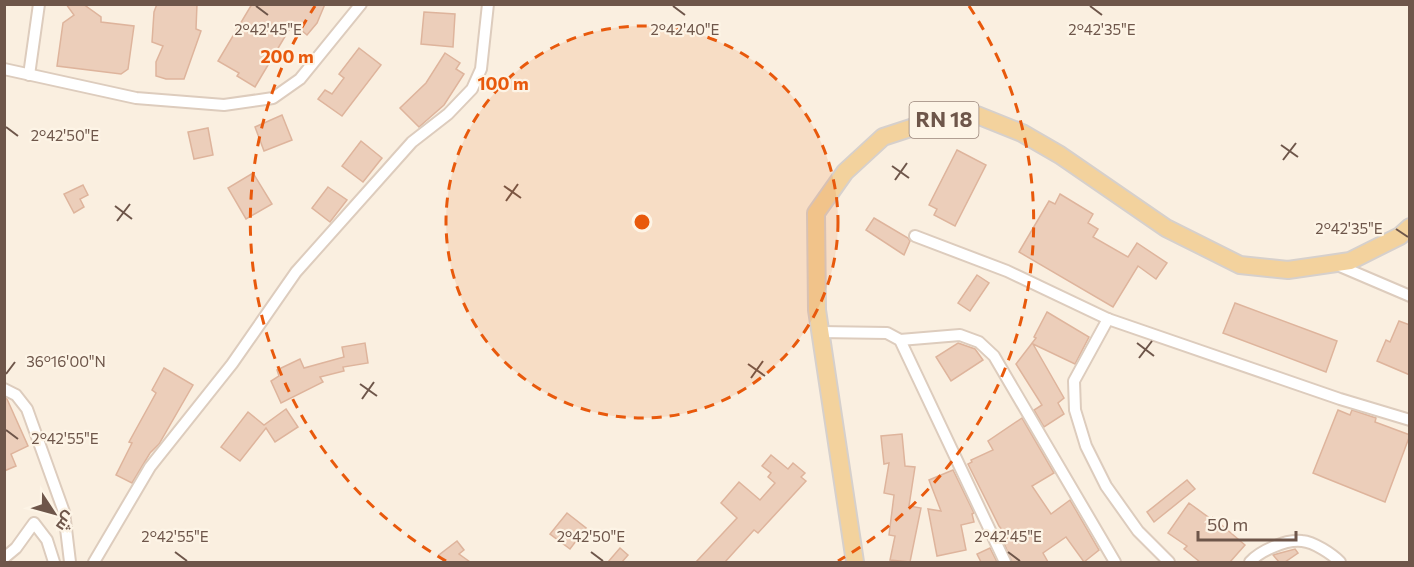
<svg xmlns="http://www.w3.org/2000/svg" width="1414" height="567" font-family="Commissioner,Cairo,sans-serif">
  <style>
    .building { fill: #ecceba; stroke: #deb49c; stroke-width: 1.5 }
    .lines { fill: none; stroke-linecap: round; stroke-linejoin: round }
    .street-casing { stroke: #ddccbd; stroke-width: 14 }
    .primary-casing { stroke: #d6d0cc; stroke-width: 20 }
    .street { stroke: #fff; stroke-width: 10 }
    .primary { stroke: #f3d29d; stroke-width: 16 }
    .ticks { fill: none; stroke: #6e564a; stroke-width: 2 }
    .ring { fill: none; stroke: #e8590c; stroke-width: 3; stroke-dasharray: 10 8 }
    .labels { text-anchor: middle; stroke-width: 4.5; stroke-linejoin: round; paint-order: stroke }
    .shield { fill: #fdf4e6; stroke: #998579; stroke-width: 1.5 }
    .shield-label { font-size: 21px; font-weight: bold; fill: #6e564a }
    .ticks-label { font-size: 15px; text-anchor: middle; fill: #6e564a; stroke: #fdf4e6; stroke-width: 4.5; stroke-linejoin: round; paint-order: stroke }
    .centre { fill: #e8590c; stroke: #fdf4e6; stroke-width: 3 }
    .ring-label { font-size: 18px; text-anchor: middle; font-weight: bold; fill: #e8590c; stroke: #fdf4e6; stroke-width: 4.5; stroke-linejoin: round; paint-order: stroke }
  </style>
  <rect width="100%" height="100%" fill="#faefe0"/>
  <g class="building">
    <path d="M 66,4 L 83,4 L 101,17 L 101,22 L 134,26 L 128,69 L 121,74 L 57,66 L 63,23 L 74,15 Z"/>
    <path d="M 157,4 L 197,4 L 196,29 L 201,31 L 184,79 L 166,79 L 156,76 L 156,62 L 163,46 L 152,42 L 154,12 Z"/>
    <path d="M 252,4 L 325,4 L 317,23 L 307,35 L 293,23 L 255,87 L 237,76 L 239,73 L 218,61 Z"/>
    <path d="M 424,12 L 455,14 L 453,47 L 421,44 Z"/>
    <path d="M 359,48 L 381,65 L 342,116 L 318,99 L 325,90 L 332,94 L 344,78 L 339,74 Z"/>
    <path d="M 445,53 L 460,63 L 456,69 L 464,74 L 444,105 L 419,127 L 400,108 L 426,83 Z"/>
    <path d="M 282,115 L 292,140 L 264,151 L 255,127 Z"/>
    <path d="M 208,128 L 213,155 L 194,159 L 188,132 Z"/>
    <path d="M 361,141 L 382,158 L 363,182 L 342,166 Z"/>
    <path d="M 957,150 L 986,165 L 955,226 L 934,215 L 937,209 L 929,205 Z"/>
    <path d="M 253,173 L 272,204 L 246,219 L 228,188 Z"/>
    <path d="M 83,185 L 88,195 L 80,199 L 84,207 L 74,213 L 64,194 Z"/>
    <path d="M 328,187 L 347,200 L 330,222 L 312,208 Z"/>
    <path d="M 1060,194 L 1093,214 L 1088,223 L 1098,229 L 1093,237 L 1128,257 L 1137,243 L 1167,263 L 1156,279 L 1138,266 L 1113,307 L 1019,252 L 1049,201 L 1055,204 Z"/>
    <path d="M 874,218 L 908,238 L 910,241 L 904,255 L 866,230 Z"/>
    <path d="M 977,275 L 989,283 L 970,311 L 958,303 Z"/>
    <path d="M 1235,303 L 1337,341 L 1326,372 L 1223,333 Z"/>
    <path d="M 1047,312 L 1089,337 L 1075,364 L 1033,344 L 1064,398 L 1058,403 L 1064,414 L 1044,427 L 1034,410 L 1042,405 L 1016,364 L 1036,338 L 1034,337 Z"/>
    <path d="M 1399,321 L 1410,325 L 1410,375 L 1377,361 L 1386,340 L 1390,342 Z"/>
    <path d="M 365,343 L 368,363 L 343,367 L 344,371 L 320,377 L 323,382 L 281,403 L 271,381 L 279,376 L 277,370 L 300,359 L 304,368 L 344,357 L 342,347 Z"/>
    <path d="M 958,343 L 975,349 L 983,360 L 951,381 L 936,357 Z"/>
    <path d="M 164,368 L 193,385 L 159,444 L 150,453 L 132,483 L 116,475 L 132,443 L 129,442 L 156,393 L 152,390 Z"/>
    <path d="M 4,398 L 7,399 L 28,446 L 11,454 L 16,466 L 4,471 Z"/>
    <path d="M 286,409 L 298,427 L 275,442 L 266,428 L 240,461 L 221,447 L 248,412 L 264,425 Z"/>
    <path d="M 1338,410 L 1350,415 L 1352,410 L 1376,418 L 1375,422 L 1410,435 L 1385,502 L 1313,473 Z"/>
    <path d="M 1022,418 L 1054,473 L 1032,486 L 1051,514 L 1070,500 L 1099,550 L 1084,562 L 1066,537 L 1043,553 L 1048,562 L 1012,562 L 1003,541 L 1009,538 L 999,526 L 968,464 L 972,462 L 971,460 L 993,450 L 988,441 Z"/>
    <path d="M 902,434 L 905,466 L 915,467 L 909,506 L 921,508 L 910,562 L 890,560 L 895,536 L 889,535 L 894,495 L 884,493 L 889,463 L 884,464 L 881,436 Z"/>
    <path d="M 771,455 L 788,469 L 793,463 L 805,473 L 801,477 L 806,481 L 758,533 L 754,530 L 725,562 L 696,562 L 737,518 L 721,503 L 739,482 L 760,500 L 775,483 L 768,477 L 771,473 L 762,466 Z"/>
    <path d="M 953,470 L 974,513 L 972,514 L 974,522 L 961,525 L 966,550 L 937,556 L 928,509 L 941,511 L 929,480 Z"/>
    <path d="M 1187,480 L 1195,489 L 1154,522 L 1147,512 Z"/>
    <path d="M 1189,503 L 1211,519 L 1212,517 L 1245,545 L 1230,562 L 1200,562 L 1184,549 L 1187,546 L 1168,533 Z"/>
    <path d="M 567,513 L 586,528 L 570,549 L 550,534 Z"/>
    <path d="M 457,541 L 464,550 L 459,554 L 470,562 L 444,562 L 439,555 Z"/>
    <path d="M 620,548 L 628,555 L 622,562 L 608,562 Z"/>
    <path d="M 990,548 L 997,562 L 981,562 L 977,554 Z"/>
    <path d="M 1295,549 L 1298,553 L 1285,562 L 1279,562 L 1273,555 Z"/>
  </g>
  <g class="lines">
    <defs>
      <g id="street">
        <path d="M 4,69 L 136,98 L 224,105 L 273,98 L 300,79 L 361,4"/>
        <path d="M 29,75 L 39,4"/>
        <path d="M 915,236 L 1007,271 L 1108,319 L 1340,399 L 1410,420"/>
        <path d="M 1335,264 L 1410,296"/>
        <path d="M 1108,319 L 1074,381 L 1075,410 L 1086,446 L 1106,486 L 1138,531 L 1169,562"/>
        <path d="M 820,332 L 887,333 L 900,340 L 1005,562"/>
        <path d="M 900,340 L 960,335 L 979,342 L 994,356 L 1115,562"/>
        <path d="M 4,389 L 16,395 L 27,409 L 64,512 L 70,562"/>
        <path d="M 4,558 L 16,548 L 34,523 L 47,540 L 54,562"/>
        <path d="M 94,562 L 150,467 L 232,364 L 296,272 L 412,142 L 448,114 L 472,89 L 481,69 L 488,4"/>
        <path d="M 1250,562 C 1260,551 1286,539 1302,541 C 1314,542 1332,554 1340,562"/>
      </g>
      <path id="primary" d="M 855,562 L 817,310 L 816,213 L 845,172 L 883,137 L 932,121 L 977,115 L 1022,133 L 1060,155 L 1166,228 L 1240,265 L 1288,270 L 1350,261 L 1400,236 L 1410,227"/>
    </defs>
    <use href="#street" class="street-casing"/>
    <use href="#primary" class="primary-casing"/>
    <use href="#street" class="street"/>
    <use href="#primary" class="primary"/>
  </g>
  <path class="ticks" d="M 256,6 L 268,15M 673,6 L 685,15M 1090,6 L 1102,15M 6,127 L 18,136M 1281,145 L 1298,157M 1283,160 L 1296,143M 892,166 L 909,178M 895,180 L 907,163M 504,186 L 521,198M 506,201 L 518,184M 115,206 L 132,219M 117,221 L 130,204M 1396,229 L 1408,237M 1137,343 L 1154,356M 1139,358 L 1152,341M 748,364 L 765,376M 6,374 L 15,362M 751,378 L 763,361M 360,384 L 377,396M 362,399 L 374,382M 6,430 L 18,439M 175,552 L 187,561M 591,552 L 603,561M 1008,552 L 1020,561"/>
  <circle cx="642" cy="222" r="196" fill="#e8590c" fill-opacity=".12"/>
  <g class="ring">
    <circle cx="642" cy="222" r="196"/>
    <path d="M446 561A392 392 0 0 1 315 6M969 6A392 392 0 0 1 838 561"/>
  </g>
  <g class="labels">
    <rect class="shield" x="909.5" y="102" width="69" height="36" rx="4.5"/>
    <g class="shield-label">
      <text x="944" y="127">RN 18</text>
    </g>
  </g>
  <g class="ticks-label">
    <text x="685" y="35">2°42'40"E</text>
    <text x="1102" y="35">2°42'35"E</text>
    <text x="268" y="35">2°42'45"E</text>
    <text x="65" y="141">2°42'50"E</text>
    <text x="1349" y="234">2°42'35"E</text>
    <text x="66" y="367">36°16'00"N</text>
    <text x="65" y="444">2°42'55"E</text>
    <text x="175" y="542">2°42'55"E</text>
    <text x="591" y="542">2°42'50"E</text>
    <text x="1008" y="542">2°42'45"E</text>
  </g>
  <circle cx="642" cy="222" r="9" class="centre"/>
  <g class="ring-label">
    <text x="287" y="63">200 m</text>
    <text x="503" y="90">100 m</text>
  </g>
  <rect width="1414" height="567" fill="none" stroke="#6e564a" stroke-width="12"/>
  <g transform="translate(54 513) rotate(126)" stroke="#fdf4e6" stroke-width="4.5" paint-order="stroke">
  <path d="M0-4.5L10 22L0 15L-10 22Z" fill="#6e564a"/>
  <text y="-9" font-size="16" font-weight="bold" text-anchor="middle" fill="#6e564a">ش</text>
  </g>
  <path d="M1198 531v9h98v-9" fill="none" stroke="#6e564a" stroke-width="3"/>
  <text x="1207" y="531" font-size="18" fill="#6e564a" stroke="#fdf4e6" stroke-width="4.5" paint-order="stroke">50 m</text>
</svg>
